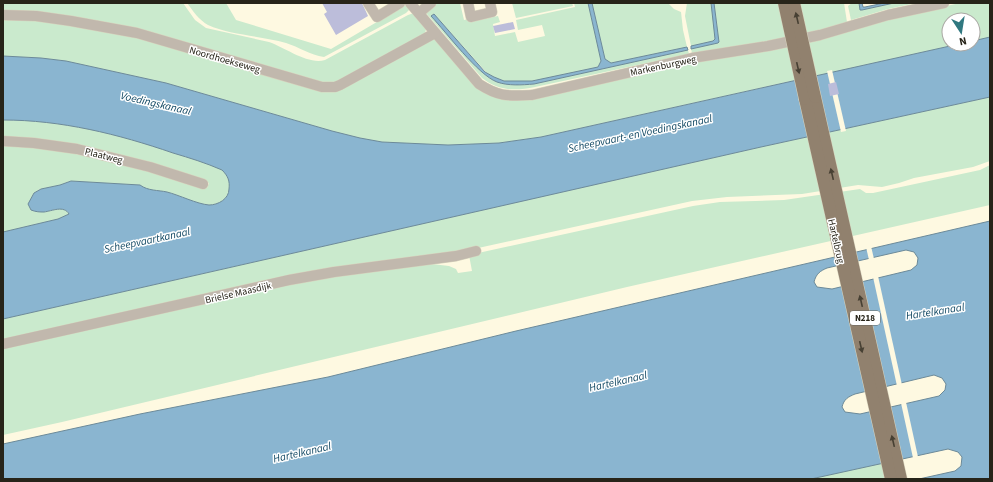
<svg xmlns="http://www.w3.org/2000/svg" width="993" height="482" font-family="'Source Sans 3',sans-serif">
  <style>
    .green { fill: #caeacd }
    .water { fill: #8ab5d0; stroke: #6c8a99; fill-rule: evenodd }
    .pier { fill: #fef9e1 }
    .building { fill: #bcbdda }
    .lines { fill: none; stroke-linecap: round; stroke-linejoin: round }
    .minor-casing { stroke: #d7d3bd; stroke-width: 11 }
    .major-casing { stroke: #d7d3bd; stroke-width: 13 }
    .minor { stroke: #c1b8ad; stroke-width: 10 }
    .major { stroke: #91816e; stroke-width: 12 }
    .major-bridge-casing { stroke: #d7d3bd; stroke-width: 13; stroke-linecap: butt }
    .major-bridge { stroke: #91816e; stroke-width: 12 }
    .oneway { fill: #474033 }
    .labels { text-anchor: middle; stroke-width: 3; stroke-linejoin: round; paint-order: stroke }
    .shield { fill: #fff; stroke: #68665e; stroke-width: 1 }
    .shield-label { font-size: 9px; font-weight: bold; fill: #272419 }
    .street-label { font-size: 10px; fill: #272419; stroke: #fff }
    .water-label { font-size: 11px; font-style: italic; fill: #114863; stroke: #fff }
  </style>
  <rect width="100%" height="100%" fill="#fef9e1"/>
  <g class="green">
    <path d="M 3,3 L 183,3 L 195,20 L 206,28 L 269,42 C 286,48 308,65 325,60 L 408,15 L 414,13 L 426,29 L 425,34 L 346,79 L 325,85 L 196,47 L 3,13 Z"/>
    <path d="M 187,3 L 226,3 L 236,20 L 331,49 L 404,6 L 406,6 L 410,9 L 406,13 L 324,57 C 310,55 299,47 286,43 C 262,36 230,35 208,25 C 199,20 193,11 187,3 Z"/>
    <path d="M 437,3 L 460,3 L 464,20 L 473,18 L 474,21 L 498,16 L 500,22 L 493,24 L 495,36 L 515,32 L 518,42 L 545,36 L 542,25 L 518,30 L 516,20 L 575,7 L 574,3 L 588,3 L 601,61 L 598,67 L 532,81 L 504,81 L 494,77 L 486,72 L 434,14 L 432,16 C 446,32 478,75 497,82 C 509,86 522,85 534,84 L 688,50 L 689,54 L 535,87 C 515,91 499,91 482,78 L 426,13 Z"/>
    <path d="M 512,3 L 572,3 L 573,6 L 516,18 Z"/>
    <path d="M 592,3 L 668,3 L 674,9 L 681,12 L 683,30 L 687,47 L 611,63 L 605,59 Z"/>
    <path d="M 687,3 L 711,3 L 716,37 L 713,41 L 691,46 L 685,16 Z"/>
    <path d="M 714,3 L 779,3 L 787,38 L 692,53 L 691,49 L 718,43 L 719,42 Z"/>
    <path d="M 799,3 L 844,3 L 847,22 L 806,34 Z"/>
    <path d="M 852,3 L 859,3 L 859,7 L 862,10 L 894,3 L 916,3 L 888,9 L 851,20 L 848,6 Z"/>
    <path d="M 960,3 L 990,3 L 990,37 L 973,41 L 973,20 L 949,20 L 949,44 L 959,44 L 815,76 L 807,42 L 883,20 Z"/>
    <path d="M 3,17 L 30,18 L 133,34 L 325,90 L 433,39 L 438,41 L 451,55 L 504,98 L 702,60 L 789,46 L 796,80 L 541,137 L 499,143 L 447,145 L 382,142 L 360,138 L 332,131 L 166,83 L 66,61 L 41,58 L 3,56 Z"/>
    <path d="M 990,97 L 990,161 L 973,167 L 914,178 L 899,183 L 882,187 L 858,185 L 802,194 L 727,197 L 692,201 L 469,250 L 411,259 L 3,341 L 3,319 L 761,147 Z"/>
    <path d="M 3,120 C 61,120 118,134 173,153 C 190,158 207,163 223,170 C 228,176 230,181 229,189 C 229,199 218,205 209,205 C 197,204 179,195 167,192 C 158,190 148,191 140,185 L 70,181 L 60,185 L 40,189 L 34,193 L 28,204 L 31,210 C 36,212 40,212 44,212 C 53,211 64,205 69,214 L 58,219 L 3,232 L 3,143 L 36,145 L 165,174 L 207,188 L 209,183 L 172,170 L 3,137 Z"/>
    <path d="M 990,165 L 990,205 L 627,287 L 62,422 L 3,435 L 3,348 L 305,280 L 432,264 L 449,266 L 456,269 L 458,273 L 472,271 L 469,255 L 693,206 L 720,202 L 784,200 L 860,189 L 866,193 L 873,193 L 980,170 Z"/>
    <path d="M 883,463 L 886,479 L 811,479 Z"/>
  </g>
  <g class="water">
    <path d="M 588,3 L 592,3 L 605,59 L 611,63 L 687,47 L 688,50 L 534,84 C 522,85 508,86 497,82 C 478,75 446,32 431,16 L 434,14 L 485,72 L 494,77 L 504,81 L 532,81 L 598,67 L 601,61 Z"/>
    <path d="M 711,3 L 714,3 L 719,42 L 718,43 L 691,49 L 691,46 L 713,41 L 715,39 Z"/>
    <path d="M 859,3 L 862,3 L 863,7 L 865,7 L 884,3 L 894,3 L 862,10 L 860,10 Z"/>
    <path d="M 990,37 L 990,97 L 761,147 L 3,319 L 3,232 L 58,219 L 69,214 C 64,205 52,211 44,212 C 40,212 36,212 31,210 L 28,204 L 34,193 L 41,189 L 60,185 L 71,181 L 140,185 C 148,191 158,190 167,192 C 179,195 197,204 209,205 C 218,205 229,199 229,189 C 230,181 228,176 222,170 C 206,163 190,158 173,153 C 118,134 61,120 3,120 L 3,56 L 41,58 L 66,61 L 166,83 L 332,131 L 360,138 L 382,142 L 448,145 L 499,143 L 541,137 L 959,44 L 973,44 L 973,41 Z"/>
    <path d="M 990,221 L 990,479 L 919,479 L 955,471 L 961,466 L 962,457 L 958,452 L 948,449 L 811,479 L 3,479 L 3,444 L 140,414 L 328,377 L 516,331 ZM 906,250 L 914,252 L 918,258 L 917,265 L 911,270 L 832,289 L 817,287 L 814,282 C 816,274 820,271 827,268 ZM 934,375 L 942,378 L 946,384 L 945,390 L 939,396 L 860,414 L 845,412 L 842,407 C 844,399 848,397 855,394 Z"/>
  </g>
  <g class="pier">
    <path d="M 832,70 L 846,131 L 841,132 L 827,71 Z"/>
    <path d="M 871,246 L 874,259 L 869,260 L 866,247 Z"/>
    <path d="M 878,276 L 902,385 L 897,386 L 873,277 Z"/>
    <path d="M 906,402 L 918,457 L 913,458 L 901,403 Z"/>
  </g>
  <g class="building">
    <path d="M 322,3 L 362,3 L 368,16 L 336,35 L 324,14 L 327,12 Z"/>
    <path d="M 513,22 L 515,29 L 495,33 L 493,26 Z"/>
    <path d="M 836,82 L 839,94 L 830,96 L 828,84 Z"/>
  </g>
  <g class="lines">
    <defs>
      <g id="minor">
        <path d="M 368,3 L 377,17 L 400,3"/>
        <path d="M 410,3 L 479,84 C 499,97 508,96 532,95 L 692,58 L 768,46 L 820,35 L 888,15 L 944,3"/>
        <path d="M 468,3 L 471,17 L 492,12 L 490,3"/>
        <path d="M 419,13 L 431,3"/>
        <path d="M 3,15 L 36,16 L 71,21 L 137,33 L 322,87 L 335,87 L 340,85 L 435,33"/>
        <path d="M 3,141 L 34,143 L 77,149 L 150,167 L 203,184"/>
        <path d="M 3,344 L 289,280 L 334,272 L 456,256 L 476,251"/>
      </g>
      <g id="major">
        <path d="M 815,97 L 901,479"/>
        <path d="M 805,99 L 891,479"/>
      </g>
    </defs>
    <use href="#minor" class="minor-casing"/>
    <use href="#major" class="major-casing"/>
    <use href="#minor" class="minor"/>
    <use href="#major" class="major"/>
    <defs>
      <g id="major-bridge">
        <path d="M 784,3 L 805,99"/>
        <path d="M 794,3 L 815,97"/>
      </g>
    </defs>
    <use href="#major-bridge" class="major-bridge-casing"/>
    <use href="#major-bridge" class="major-bridge"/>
  </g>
  <defs><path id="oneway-solid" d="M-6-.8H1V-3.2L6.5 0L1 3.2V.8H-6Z"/></defs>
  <g class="oneway">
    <use href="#oneway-solid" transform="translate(797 18) rotate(-103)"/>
    <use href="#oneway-solid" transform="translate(798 68) rotate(77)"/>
    <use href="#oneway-solid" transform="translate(832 174) rotate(-103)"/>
    <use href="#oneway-solid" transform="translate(861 301) rotate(-103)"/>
    <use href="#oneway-solid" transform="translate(861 347) rotate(77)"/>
    <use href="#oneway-solid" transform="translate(893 441) rotate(-103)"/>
  </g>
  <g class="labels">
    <rect class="shield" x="850" y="311" width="30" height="14" rx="3"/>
    <g class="shield-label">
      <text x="865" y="321">N218</text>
    </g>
    <g class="street-label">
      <text transform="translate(225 59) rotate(16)" y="4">Noordhoekseweg</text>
      <text transform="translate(663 65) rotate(-12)" y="4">Markenburgweg</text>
      <text transform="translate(104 155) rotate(14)" y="4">Plaatweg</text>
      <text transform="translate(837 241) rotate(77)" y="4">Hartelbrug</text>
      <text transform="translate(238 292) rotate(-13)" y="4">Brielse Maasdijk</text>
    </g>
    <g class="water-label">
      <text transform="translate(156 103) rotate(13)" y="4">Voedingskanaal</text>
      <text transform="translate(640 133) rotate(-12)" y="4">Scheepvaart- en Voedingskanaal</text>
      <text transform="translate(147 240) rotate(-12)" y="4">Scheepvaartkanaal</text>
      <text transform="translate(935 311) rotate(-9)" y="4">Hartelkanaal</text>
      <text transform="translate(618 381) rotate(-13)" y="4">Hartelkanaal</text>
      <text transform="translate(302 452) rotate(-13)" y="4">Hartelkanaal</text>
    </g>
  </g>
  <rect width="993" height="482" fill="none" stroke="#272419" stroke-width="8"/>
  <g transform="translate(961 32) rotate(168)"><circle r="19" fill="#ffffff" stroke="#a9a7a3"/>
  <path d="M0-3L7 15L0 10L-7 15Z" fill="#307880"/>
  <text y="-6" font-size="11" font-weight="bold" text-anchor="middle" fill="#272419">N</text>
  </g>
</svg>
